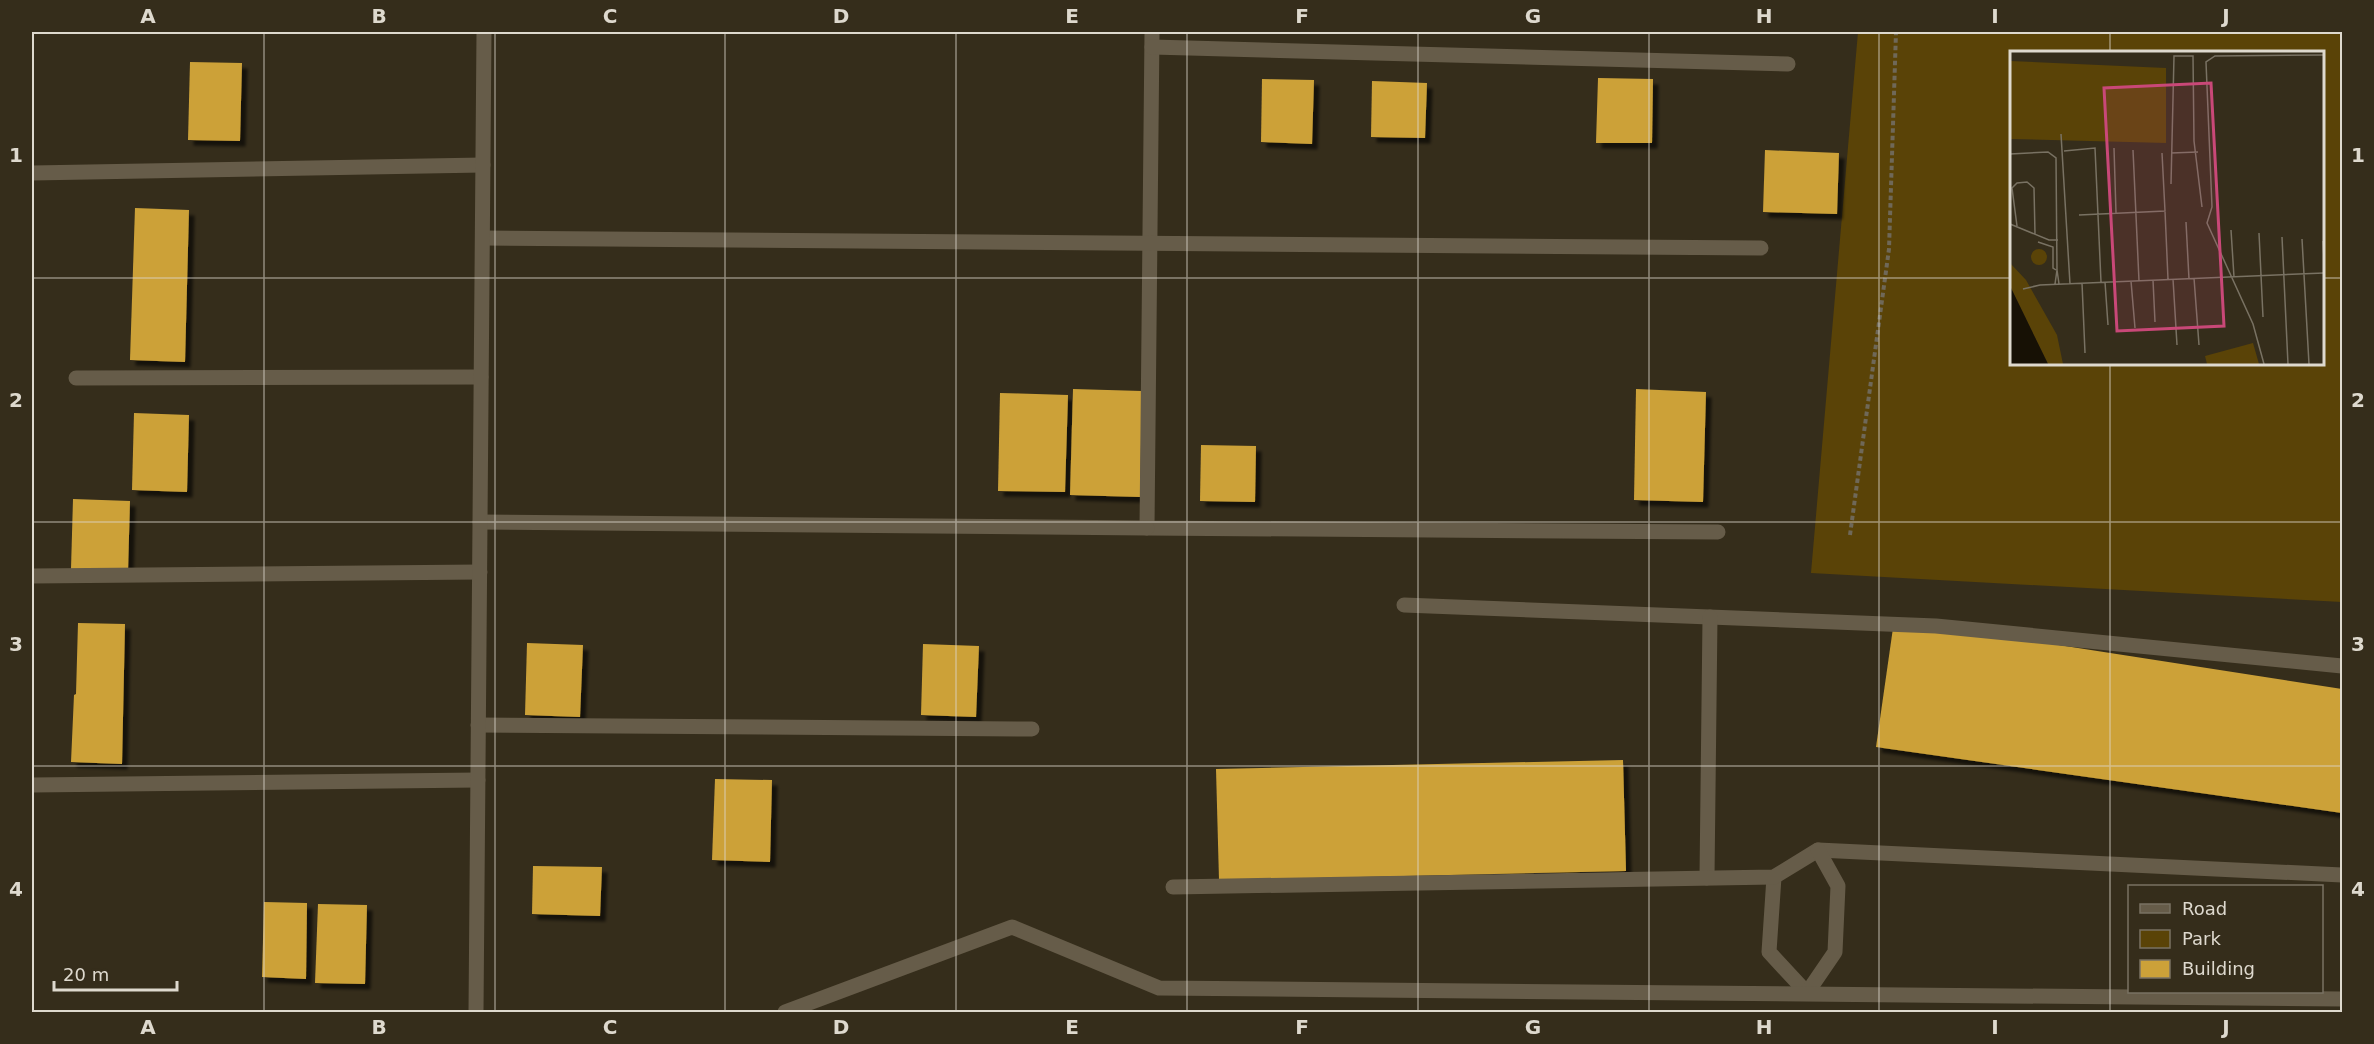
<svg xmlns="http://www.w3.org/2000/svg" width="2374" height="1044" font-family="'DejaVu Sans',sans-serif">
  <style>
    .green { fill: #5a4307; fill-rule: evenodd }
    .building { fill: #cca139; filter: url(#shadow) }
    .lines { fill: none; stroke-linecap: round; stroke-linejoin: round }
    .path { stroke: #6f6858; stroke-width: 4; stroke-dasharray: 4.5 3; stroke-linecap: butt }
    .minor { stroke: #665c49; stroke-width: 15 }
    .grid { fill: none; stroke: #ded9ce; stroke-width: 1.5; stroke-opacity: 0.55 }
    .inset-road { fill: none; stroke: #797263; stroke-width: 1.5 }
    .view { fill: #c94878; fill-opacity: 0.15; stroke: #c94878; stroke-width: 3 }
    .inset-edge { fill: none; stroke: #ded9ce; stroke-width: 3 }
    .neatline { fill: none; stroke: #ded9ce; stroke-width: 2 }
    .grid-label { font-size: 20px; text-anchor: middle; font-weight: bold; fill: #ded9ce }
  </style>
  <defs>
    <filter id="shadow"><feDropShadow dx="5.5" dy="5.5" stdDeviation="1.5" flood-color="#0009"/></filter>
  </defs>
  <rect width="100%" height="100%" fill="#352d1b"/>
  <path class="green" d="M 1858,32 L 2342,32 L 2342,602 L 1811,573 ZM 2011,52 L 2322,52 L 2322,363 L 2011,363 Z"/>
  <g class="building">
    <path d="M 190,62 L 242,63 L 240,141 L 188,140 Z"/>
    <path d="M 1598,78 L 1653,79 L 1652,143 L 1596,143 Z"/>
    <path d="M 1262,79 L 1314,80 L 1312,144 L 1261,142 Z"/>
    <path d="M 1372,81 L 1427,83 L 1425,138 L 1371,137 Z"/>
    <path d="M 1765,150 L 1839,153 L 1837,214 L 1763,212 Z"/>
    <path d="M 135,208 L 189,210 L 185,362 L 130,360 Z"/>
    <path d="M 1073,389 L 1142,391 L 1140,497 L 1070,495 Z"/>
    <path d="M 1636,389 L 1706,392 L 1703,502 L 1634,500 Z"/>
    <path d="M 1000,393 L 1068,395 L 1065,492 L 998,491 Z"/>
    <path d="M 134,413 L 189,415 L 187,492 L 132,490 Z"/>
    <path d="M 1201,445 L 1256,446 L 1255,502 L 1200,501 Z"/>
    <path d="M 73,499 L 130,501 L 128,571 L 71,569 Z"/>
    <path d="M 78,623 L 125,624 L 122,764 L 71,762 L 74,695 L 76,694 Z"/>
    <path d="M 1936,626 L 2342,689 L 2342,813 L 1876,747 L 1893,628 Z"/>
    <path d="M 527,643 L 583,645 L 580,717 L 525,715 Z"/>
    <path d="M 923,644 L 979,646 L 976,717 L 921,715 Z"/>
    <path d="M 1623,760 L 1626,871 L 1219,880 L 1216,769 Z"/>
    <path d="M 715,779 L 772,780 L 770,862 L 712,860 Z"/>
    <path d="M 533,866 L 602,867 L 600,916 L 532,914 Z"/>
    <path d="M 264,902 L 307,903 L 306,979 L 262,977 Z"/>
    <path d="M 318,904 L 367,905 L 365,984 L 315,983 Z"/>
  </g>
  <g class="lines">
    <path class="path" d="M 1850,535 L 1889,249 L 1896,32"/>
    <g class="minor">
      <path d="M 1152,32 L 1147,528 L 1718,532"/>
      <path d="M 1152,47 L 1788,64"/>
      <path d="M 32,173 L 483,165"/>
      <path d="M 483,238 L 1761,248"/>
      <path d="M 76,378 L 481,377"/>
      <path d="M 480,522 L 1147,528"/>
      <path d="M 32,576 L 480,572"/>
      <path d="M 1404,605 L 1936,626 L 2342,666"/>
      <path d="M 478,725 L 1032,729"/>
      <path d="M 32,785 L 478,780"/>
      <path d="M 1774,877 L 1769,952 L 1807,993"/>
      <path d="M 1707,878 L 1710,617"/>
      <path d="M 1173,887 L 1774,877 L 1818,850 L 2342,875"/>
      <path d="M 1807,993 L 1835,952 L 1838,886 L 1818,850"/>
      <path d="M 476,1012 L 484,32"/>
      <path d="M 785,1012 L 1012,927 L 1159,988 L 2342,999"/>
    </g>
  </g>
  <path class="grid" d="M 264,32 L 264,1012M 495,32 L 495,1012M 725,32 L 725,1012M 956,32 L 956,1012M 1187,32 L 1187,1012M 1418,32 L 1418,1012M 1649,32 L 1649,1012M 1879,32 L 1879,1012M 2110,32 L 2110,52M 32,278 L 2011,278M 2322,278 L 2342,278M 2110,363 L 2110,1012M 32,522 L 2342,522M 32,766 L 2342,766"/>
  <g transform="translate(2010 51)">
    <rect width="314" height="314" fill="#352d1b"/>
    <path d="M 0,10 L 156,17 L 156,92 L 0,88 ZM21 206a8 8 0 1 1 16 0a8 8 0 1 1-16 0ZM 0,212 L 16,229 L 47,284 L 53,313 L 38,313 L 0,235 ZM 243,292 L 249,313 L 197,313 L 195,305 Z" fill="#5a4307"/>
    <path d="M 0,235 L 38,313 L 0,313 Z" fill="#171105"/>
    <path class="inset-road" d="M 51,83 L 60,233M 104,97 L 106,162M 123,99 L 129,230M 54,100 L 85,97 L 91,231M 161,102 L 188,101M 0,103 L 38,101 L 46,107 L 47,219M 161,133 L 164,5 L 183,5 L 184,90 L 192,156M 155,160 L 158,228M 69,164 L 155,160 L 152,102M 176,171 L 179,228M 0,173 L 39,189 L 48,189M 7,175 L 2,137 L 7,132 L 17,131 L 24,137 L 25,183M 221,179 L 224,226M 249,182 L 253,266M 272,186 L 278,313M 292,188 L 299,313M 313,190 L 314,208M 28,191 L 43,196 L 43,217 L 46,219M 184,227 L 189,294M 163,228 L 167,294M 143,229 L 145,271M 121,230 L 125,277M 95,231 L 98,274M 72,232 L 75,302M 45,233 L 47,219 L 49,233M 13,238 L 30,234 L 314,222M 254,313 L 243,273 L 197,172 L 202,156 L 196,11 L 205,5 L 314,4"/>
    <path class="view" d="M 201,32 L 214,275 L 107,280 L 94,37 Z"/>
    <rect width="314" height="314" class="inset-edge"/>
  </g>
  <rect width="2374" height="1044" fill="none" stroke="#352d1b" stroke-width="66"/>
  <rect x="2128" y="885" width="195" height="108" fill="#352d1b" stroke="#797263" stroke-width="1.5"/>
  <rect x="2140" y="904" width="30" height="9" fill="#665c49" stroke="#797263" stroke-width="1.5"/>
  <text x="2182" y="915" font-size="18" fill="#ded9ce">Road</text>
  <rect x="2140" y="930" width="30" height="18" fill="#5a4307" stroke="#797263" stroke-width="1.5"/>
  <text x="2182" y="945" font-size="18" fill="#ded9ce">Park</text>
  <rect x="2140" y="960" width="30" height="18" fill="#cca139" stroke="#797263" stroke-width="1.5"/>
  <text x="2182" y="975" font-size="18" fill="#ded9ce">Building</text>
  <path d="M54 981v9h123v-9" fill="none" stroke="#ded9ce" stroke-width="3"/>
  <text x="63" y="981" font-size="18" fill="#ded9ce" stroke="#352d1b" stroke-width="4.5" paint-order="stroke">20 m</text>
  <rect x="33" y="33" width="2308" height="978" class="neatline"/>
  <g class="grid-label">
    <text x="148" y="23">A</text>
    <text x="379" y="23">B</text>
    <text x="610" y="23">C</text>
    <text x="841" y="23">D</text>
    <text x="1072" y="23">E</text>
    <text x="1302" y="23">F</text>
    <text x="1533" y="23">G</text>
    <text x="1764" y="23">H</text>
    <text x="1995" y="23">I</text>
    <text x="2226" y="23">J</text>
    <text x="16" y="162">1</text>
    <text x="2358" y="162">1</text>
    <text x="16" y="407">2</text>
    <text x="2358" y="407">2</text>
    <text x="16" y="651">3</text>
    <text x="2358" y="651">3</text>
    <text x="16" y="896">4</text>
    <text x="2358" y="896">4</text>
    <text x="148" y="1034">A</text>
    <text x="379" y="1034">B</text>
    <text x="610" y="1034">C</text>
    <text x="841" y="1034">D</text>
    <text x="1072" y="1034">E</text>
    <text x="1302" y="1034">F</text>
    <text x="1533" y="1034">G</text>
    <text x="1764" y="1034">H</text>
    <text x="1995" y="1034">I</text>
    <text x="2226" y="1034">J</text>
  </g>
</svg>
